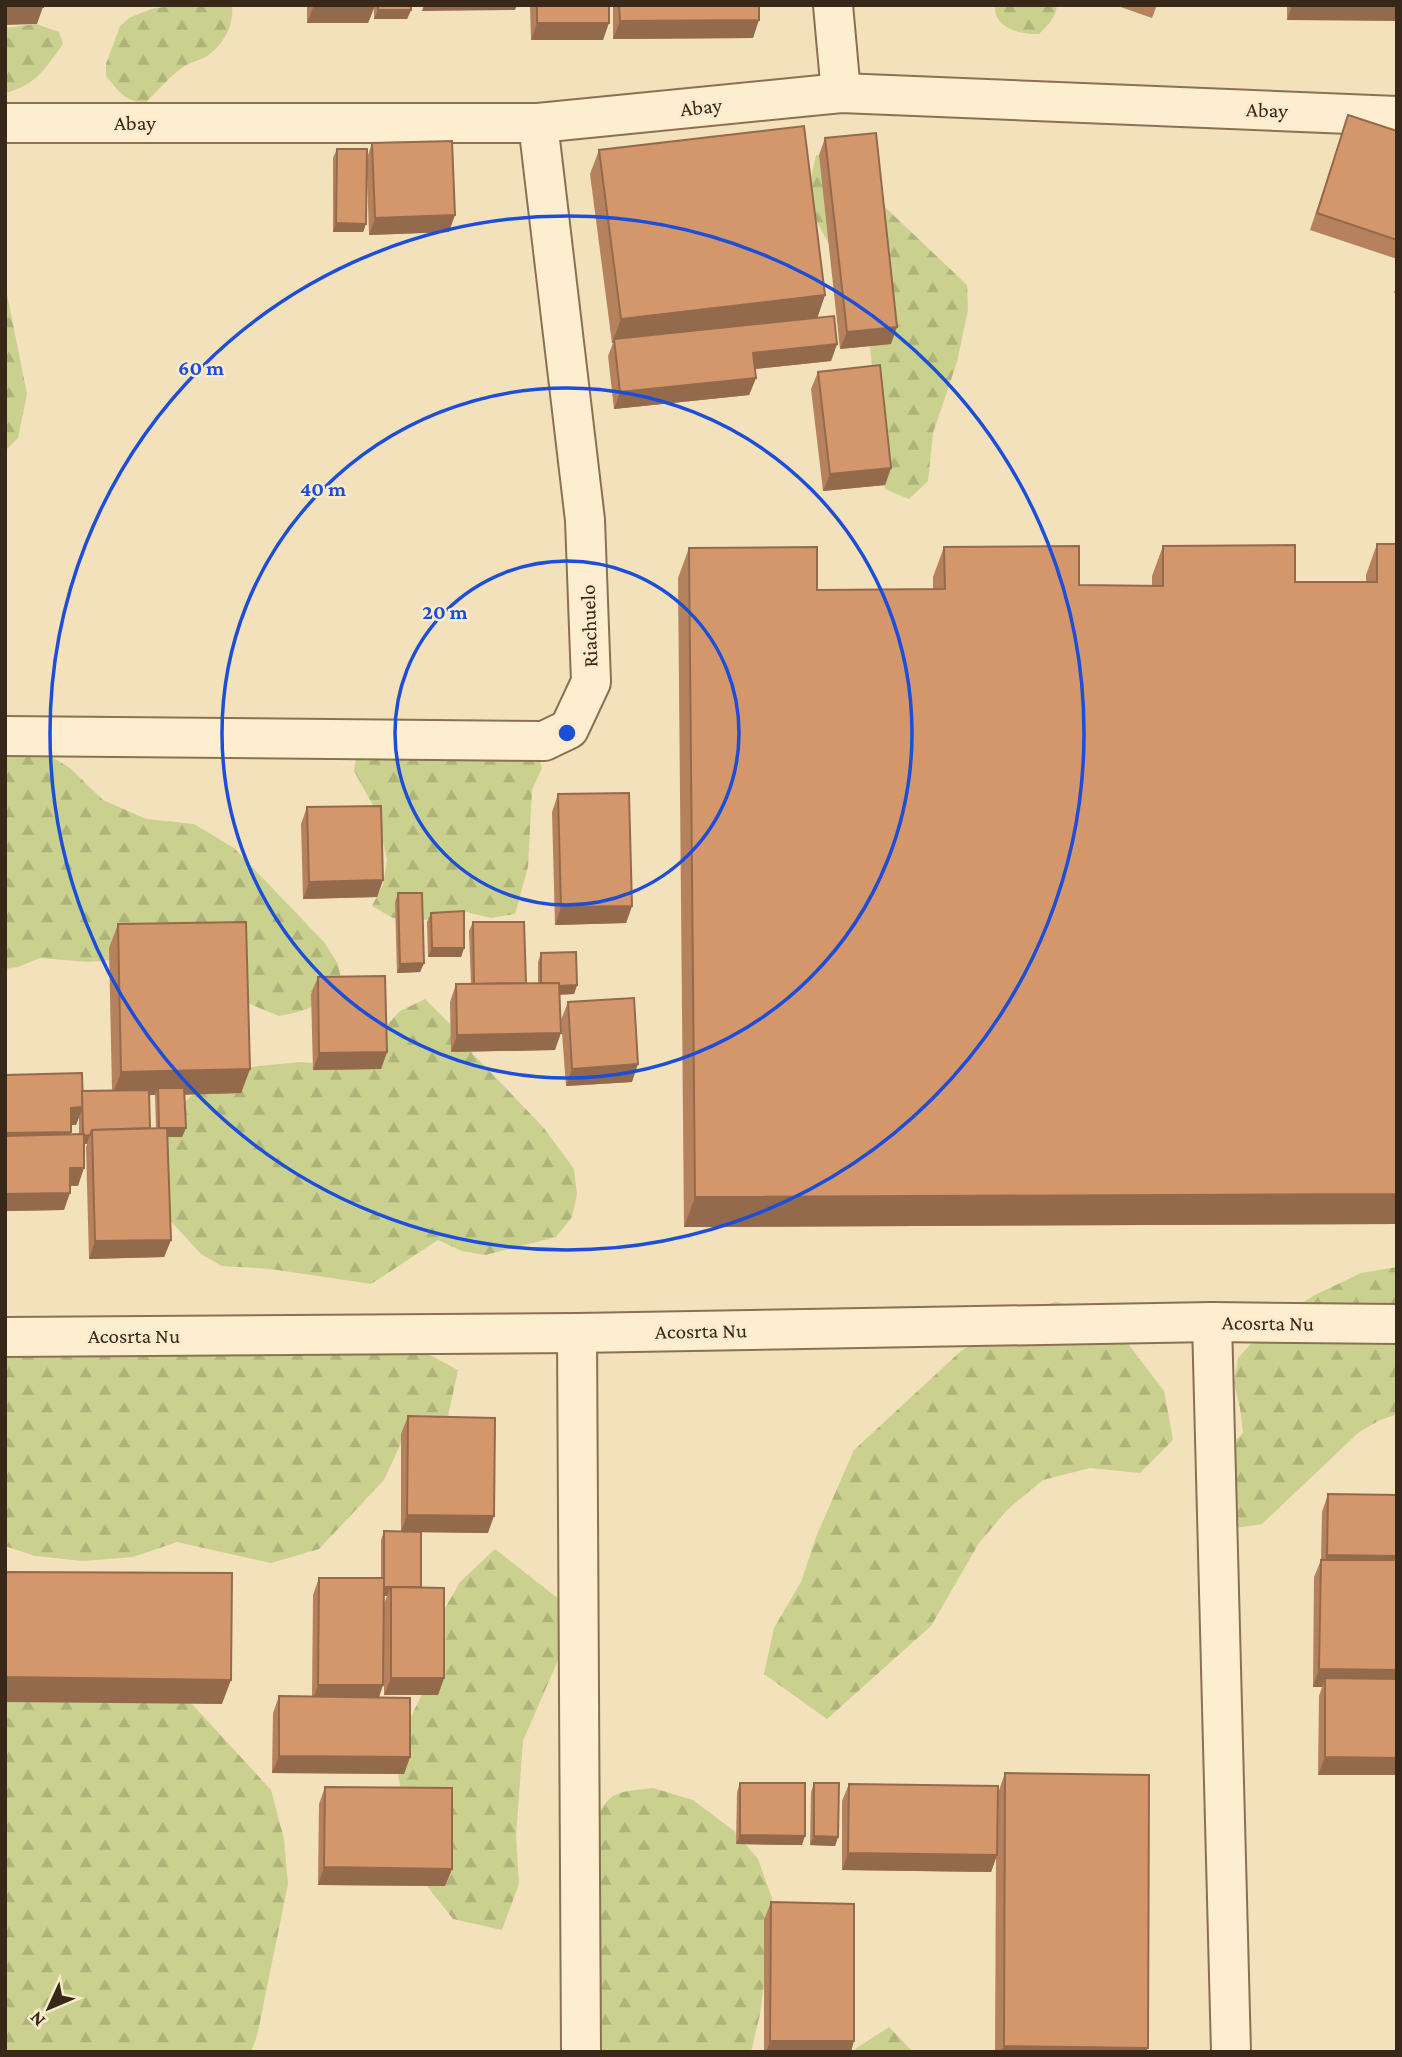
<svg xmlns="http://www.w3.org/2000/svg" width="1402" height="2057" font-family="'Crimson Pro',serif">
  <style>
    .forest { fill: url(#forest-firs) }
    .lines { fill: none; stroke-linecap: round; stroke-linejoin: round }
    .street-casing { stroke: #8b7053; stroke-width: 42 }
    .street { stroke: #fceece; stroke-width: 38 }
    .wall { fill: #b6825d; fill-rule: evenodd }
    .shaded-wall { fill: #946a4c }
    .building { fill: #d4976c; stroke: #946a4c; stroke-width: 2 }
    .ring { fill: none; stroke: #1d4ed8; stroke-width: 3.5 }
    .labels { text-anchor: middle; stroke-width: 5; stroke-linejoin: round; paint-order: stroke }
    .street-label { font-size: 21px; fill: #38281a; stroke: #f9ebcb }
    .centre { fill: #1d4ed8; stroke: #f9ebcb; stroke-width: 3.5 }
    .ring-label { font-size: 21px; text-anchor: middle; font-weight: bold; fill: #1d4ed8; stroke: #f9ebcb; stroke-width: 5; stroke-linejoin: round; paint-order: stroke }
  </style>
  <defs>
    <pattern id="forest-firs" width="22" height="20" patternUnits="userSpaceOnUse" patternTransform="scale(1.75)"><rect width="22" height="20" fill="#cad18e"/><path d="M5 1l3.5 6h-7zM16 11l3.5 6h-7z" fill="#aeb37a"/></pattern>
  </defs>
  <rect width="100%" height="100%" fill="#f2e1bb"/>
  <g class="forest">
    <path d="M 177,5 L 232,5 C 234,26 224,44 207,56 C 199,61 189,62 182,68 C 169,77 158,91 146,102 C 125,103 119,91 106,76 L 106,64 L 120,26 L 129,18 L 151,9 Z"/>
    <path d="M 995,5 L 1057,5 C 1056,18 1048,25 1039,34 C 1021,35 993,28 995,5 Z"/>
    <path d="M 36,24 L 59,32 L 63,44 C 45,69 36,85 5,93 L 5,28 Z"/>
    <path d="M 816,155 L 841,156 L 868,191 L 967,285 L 968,310 L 957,362 L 933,433 L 928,481 L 909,499 L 885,489 L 870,347 L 861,313 L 842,269 L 806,201 Z"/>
    <path d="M 5,284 L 27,394 L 18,438 L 5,451 Z"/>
    <path d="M 488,720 L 515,727 L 534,743 L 542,768 L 532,790 L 528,867 L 515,914 L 491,918 L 467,912 L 418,921 L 393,918 L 372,906 L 383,885 L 387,860 L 376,811 L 354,771 L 362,723 L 439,725 Z"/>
    <path d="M 5,741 L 25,741 L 70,768 L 103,800 L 146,819 L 194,824 L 234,848 L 324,942 L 338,964 L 342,985 C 321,1005 308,1011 279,1016 L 138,958 L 88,962 L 40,958 L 18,967 L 5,969 Z"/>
    <path d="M 425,999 L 459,1033 L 473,1054 L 543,1127 L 574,1169 L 577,1194 L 572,1217 L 556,1237 L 485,1255 L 462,1251 L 438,1240 L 371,1284 L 271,1269 L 222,1266 L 201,1254 L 166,1216 L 165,1120 L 220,1070 L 300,1062 L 348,1066 L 400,1011 Z"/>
    <path d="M 1397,1267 L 1397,1414 L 1378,1421 L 1358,1433 L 1262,1524 L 1229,1529 L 1208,1467 L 1243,1433 L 1240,1408 L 1234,1383 L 1238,1358 L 1271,1322 L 1315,1295 L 1361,1273 Z"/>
    <path d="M 1055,1302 L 1103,1311 L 1164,1391 L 1173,1440 L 1140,1473 L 1090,1468 L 1043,1480 L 1008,1509 L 979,1543 L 931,1626 L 827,1719 L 764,1674 L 774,1628 L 801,1582 L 816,1537 L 854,1450 L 961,1351 L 1007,1322 Z"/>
    <path d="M 415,1347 L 458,1370 L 448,1416 L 403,1439 L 384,1480 L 319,1549 L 271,1563 L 177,1542 L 133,1557 L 83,1561 L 35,1556 L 5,1546 L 5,1350 Z"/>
    <path d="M 495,1549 L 578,1614 L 523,1741 L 516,1836 L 519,1884 L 502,1930 L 453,1919 L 420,1877 L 398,1775 L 408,1723 L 432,1673 L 435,1626 L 460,1582 Z"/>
    <path d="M 93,1596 L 271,1790 L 284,1839 L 288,1884 L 257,2036 L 251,2052 L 5,2052 L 5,1642 Z"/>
    <path d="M 653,1788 L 693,1800 L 734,1831 L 758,1859 L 772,1898 L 771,1929 L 760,2014 L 751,2052 L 603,2052 L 568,2041 L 592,1825 C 612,1789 614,1793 653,1788 Z"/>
    <path d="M 889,2027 L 913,2052 L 855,2052 L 855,2049 Z"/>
  </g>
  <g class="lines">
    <defs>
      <g id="street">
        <path d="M 833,5 L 841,93"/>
        <path d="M 5,123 L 538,123 L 841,93 L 1397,116"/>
        <path d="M 5,736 L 544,741 L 569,729 L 591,682 L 585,520 L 538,123"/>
        <path d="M 1212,1322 L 1231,2052"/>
        <path d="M 577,1333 L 581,2052"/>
        <path d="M 5,1337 L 577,1333 L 1212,1322 L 1397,1324"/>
      </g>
    </defs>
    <use href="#street" class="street-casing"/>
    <use href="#street" class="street"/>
  </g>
  <g class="wall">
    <path d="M 307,5 L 411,5 L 411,10 L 407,19 L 374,19 L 374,7 L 368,23 L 307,23 Z"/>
    <path d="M 530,5 L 609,5 L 603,40 L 531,40 Z"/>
    <path d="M 613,5 L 759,5 L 753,38 L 613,39 Z"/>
    <path d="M 1115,5 L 1157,5 L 1152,18 Z"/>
    <path d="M 1287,5 L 1397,5 L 1287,20 Z"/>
    <path d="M 1348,115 L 1397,131 L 1397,259 L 1310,230 Z"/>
    <path d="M 825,138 L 891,344 L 840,349 L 819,155 Z"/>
    <path d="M 372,143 L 449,232 L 369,235 L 367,174 L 366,224 L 363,232 L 333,232 L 333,158 L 337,149 L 367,158 Z"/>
    <path d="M 599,150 L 825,295 L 817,318 L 837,344 L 831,361 L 755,369 L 756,378 L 749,395 L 614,409 L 608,356 L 613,343 L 612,343 L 590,174 Z"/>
    <path d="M 1397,284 L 1397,294 L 1394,293 Z"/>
    <path d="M 818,372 L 891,468 L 885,485 L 823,491 L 811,389 Z"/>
    <path d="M 1377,544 L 1397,1224 L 684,1227 L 678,578 L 689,548 L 817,590 L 933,589 L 933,577 L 944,547 L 1079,585 L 1152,585 L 1152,576 L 1163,546 L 1295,582 L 1366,582 L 1366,575 Z"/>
    <path d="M 558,794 L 632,906 L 626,923 L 555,925 L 552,812 Z"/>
    <path d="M 307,807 L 383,880 L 377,897 L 303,899 L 301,824 Z"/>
    <path d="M 398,893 L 424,963 L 420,972 L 397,973 L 395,902 Z"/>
    <path d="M 431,913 L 464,948 L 461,957 L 428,957 L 427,922 Z"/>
    <path d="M 473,922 L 526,983 L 538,983 L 538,962 L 541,953 L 577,985 L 574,994 L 560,995 L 555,1050 L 451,1052 L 450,1002 L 456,984 L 471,984 L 469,931 Z"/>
    <path d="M 118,924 L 250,1069 L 241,1093 L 185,1095 L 186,1128 L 182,1137 L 168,1137 L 171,1240 L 164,1257 L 89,1259 L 86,1147 L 87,1144 L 84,1144 L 78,1186 L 70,1186 L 64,1210 L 5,1211 L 82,1091 L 112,1090 L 109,948 ZM 149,1095 L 155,1095 L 156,1128 L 150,1128 ZM 79,1117 L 79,1134 L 70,1134 L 71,1125 L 76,1125 Z"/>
    <path d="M 318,977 L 387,1052 L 381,1069 L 313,1070 L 311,994 Z"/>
    <path d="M 568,1002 L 632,1082 L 566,1086 L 561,1020 Z"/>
    <path d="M 408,1416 L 488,1533 L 421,1532 L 421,1587 L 444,1678 L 438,1695 L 384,1695 L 384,1604 L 387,1596 L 383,1596 L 383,1685 L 379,1697 L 410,1757 L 404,1774 L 272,1773 L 273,1713 L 279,1696 L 312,1696 L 313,1595 L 319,1578 L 381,1578 L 381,1540 L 384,1531 L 401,1531 L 401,1434 Z"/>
    <path d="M 1328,1494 L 1397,1775 L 1318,1775 L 1319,1696 L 1322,1687 L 1313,1687 L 1314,1577 L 1321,1560 L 1322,1512 Z"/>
    <path d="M 1005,1773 L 1146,2052 L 995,2052 L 996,1858 L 991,1872 L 842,1870 L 842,1801 L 849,1784 L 998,1793 Z"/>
    <path d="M 740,1783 L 802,1845 L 736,1844 L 737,1792 Z"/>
    <path d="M 814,1783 L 838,1837 L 835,1846 L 810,1845 L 811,1792 Z"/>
    <path d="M 325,1787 L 452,1869 L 445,1886 L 318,1885 L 319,1804 Z"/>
    <path d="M 771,1902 L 851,2052 L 764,2052 L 764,1920 Z"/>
  </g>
  <g class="shaded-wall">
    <path d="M 314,5 L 375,6 L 368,23 L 307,23 Z"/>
    <path d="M 424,5 L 517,5 L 515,10 L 422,11 Z"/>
    <path d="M 1292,5 L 1397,5 L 1397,21 L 1287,20 Z"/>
    <path d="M 43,7 L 37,24 L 5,25 L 5,8 Z"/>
    <path d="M 378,10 L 411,10 L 407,19 L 374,19 Z"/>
    <path d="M 759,20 L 753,38 L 613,39 L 620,21 Z"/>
    <path d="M 537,23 L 609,23 L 603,40 L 531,40 Z"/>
    <path d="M 455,215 L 449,232 L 369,235 L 375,218 Z"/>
    <path d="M 336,223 L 366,224 L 363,232 L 333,232 Z"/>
    <path d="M 825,295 L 817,319 L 614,339 L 613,343 L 612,343 L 621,319 Z"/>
    <path d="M 897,327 L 891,344 L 840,349 L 847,332 Z"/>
    <path d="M 837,344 L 831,361 L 746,370 L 753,353 Z"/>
    <path d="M 756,378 L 749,395 L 614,409 L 620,392 Z"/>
    <path d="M 891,468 L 885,485 L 823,491 L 830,474 Z"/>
    <path d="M 383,880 L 377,897 L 303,899 L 309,882 Z"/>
    <path d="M 632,906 L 626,923 L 555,925 L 561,907 Z"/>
    <path d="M 432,948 L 464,948 L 461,957 L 428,957 Z"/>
    <path d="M 424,963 L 420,972 L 397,973 L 400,964 Z"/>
    <path d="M 577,985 L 574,994 L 538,995 L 541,986 Z"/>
    <path d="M 561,1033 L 555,1050 L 451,1052 L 457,1035 Z"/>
    <path d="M 387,1052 L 381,1069 L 313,1070 L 319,1053 Z"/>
    <path d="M 638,1064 L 632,1082 L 566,1086 L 572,1069 Z"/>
    <path d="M 250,1069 L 241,1093 L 158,1095 L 158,1088 L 155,1095 L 112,1096 L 121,1072 Z"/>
    <path d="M 83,1107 L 76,1125 L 65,1125 L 71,1108 Z"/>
    <path d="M 159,1128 L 186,1128 L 182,1137 L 156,1137 Z"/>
    <path d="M 71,1132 L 65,1149 L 5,1150 L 5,1133 Z"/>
    <path d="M 90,1135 L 87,1144 L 80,1144 L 83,1136 Z"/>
    <path d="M 70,1168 L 84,1168 L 78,1186 L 63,1185 Z"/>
    <path d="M 70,1193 L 64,1210 L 5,1211 L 5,1194 Z"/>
    <path d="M 1397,1194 L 1397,1224 L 684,1227 L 695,1197 Z"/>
    <path d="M 171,1240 L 164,1257 L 89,1259 L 95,1241 Z"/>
    <path d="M 407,1515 L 494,1516 L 488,1533 L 401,1532 Z"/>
    <path d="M 1327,1555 L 1397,1556 L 1397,1574 L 1321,1573 Z"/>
    <path d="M 384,1587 L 391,1587 L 387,1596 L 380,1596 Z"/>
    <path d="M 1319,1669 L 1397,1670 L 1397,1687 L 1325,1678 L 1322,1687 L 1313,1687 Z"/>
    <path d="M 5,1677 L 231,1680 L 222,1704 L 5,1702 Z"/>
    <path d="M 391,1678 L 444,1678 L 438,1695 L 384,1695 Z"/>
    <path d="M 318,1685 L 383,1685 L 377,1702 L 312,1702 Z"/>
    <path d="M 279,1756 L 410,1757 L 404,1774 L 272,1773 Z"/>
    <path d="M 1325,1757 L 1397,1758 L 1397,1775 L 1318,1775 Z"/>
    <path d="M 740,1835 L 805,1836 L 802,1845 L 736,1844 Z"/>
    <path d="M 814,1836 L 838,1837 L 835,1846 L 810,1845 Z"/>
    <path d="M 848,1853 L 997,1855 L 991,1872 L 842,1870 Z"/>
    <path d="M 324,1867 L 452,1869 L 445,1886 L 318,1885 Z"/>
    <path d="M 770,2041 L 854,2041 L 851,2052 L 766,2052 Z"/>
    <path d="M 1004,2046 L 1148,2048 L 1146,2052 L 1001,2052 Z"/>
  </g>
  <g class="building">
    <path d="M 5,5 L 43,5 L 43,7 L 5,8 Z"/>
    <path d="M 314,5 L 375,5 L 375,6 Z"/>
    <rect x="378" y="5" width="33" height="5"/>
    <rect x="537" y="5" width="72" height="18"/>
    <path d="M 619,5 L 759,5 L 759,20 L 620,21 Z"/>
    <path d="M 1348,115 L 1397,131 L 1397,240 L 1317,213 Z"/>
    <path d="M 804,126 L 825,295 L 621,319 L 599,150 Z"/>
    <path d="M 876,133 L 897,327 L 847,332 L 825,138 Z"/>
    <path d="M 452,141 L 455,215 L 375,218 L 372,143 Z"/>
    <path d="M 337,149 L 367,149 L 366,224 L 336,223 Z"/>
    <path d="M 834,316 L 837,344 L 753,353 L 756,378 L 620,392 L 614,339 Z"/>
    <path d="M 880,365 L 891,468 L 830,474 L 818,372 Z"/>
    <path d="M 1377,544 L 1397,544 L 1397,1194 L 695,1197 L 689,548 L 817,547 L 817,590 L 945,589 L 944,547 L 1079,546 L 1079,585 L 1163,586 L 1163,546 L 1295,545 L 1295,582 L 1377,582 Z"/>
    <path d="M 629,793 L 632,906 L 561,907 L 558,794 Z"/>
    <path d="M 381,806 L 383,880 L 309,882 L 307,807 Z"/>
    <path d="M 398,893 L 422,893 L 424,963 L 400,964 Z"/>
    <path d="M 464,911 L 464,948 L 432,948 L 431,913 Z"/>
    <path d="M 246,922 L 250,1069 L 121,1072 L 118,924 Z"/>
    <path d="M 473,922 L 524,922 L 526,983 L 474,984 Z"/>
    <path d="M 576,952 L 577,985 L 559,986 L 559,983 L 541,983 L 541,953 Z"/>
    <path d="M 385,976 L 387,1052 L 319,1053 L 318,977 Z"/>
    <path d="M 559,983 L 561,1033 L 457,1035 L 456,984 Z"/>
    <path d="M 634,998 L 638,1064 L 572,1069 L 568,1002 Z"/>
    <path d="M 82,1073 L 83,1107 L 71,1108 L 71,1132 L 5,1133 L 5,1075 Z"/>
    <path d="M 158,1088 L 184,1088 L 186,1128 L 159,1128 Z"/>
    <path d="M 149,1090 L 150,1128 L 92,1130 L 90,1135 L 84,1136 L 84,1134 L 83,1134 L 82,1091 Z"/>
    <path d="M 167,1128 L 171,1240 L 95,1241 L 92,1130 Z"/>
    <path d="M 84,1134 L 84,1168 L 70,1168 L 70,1193 L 5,1194 L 5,1136 Z"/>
    <path d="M 408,1416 L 495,1418 L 494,1516 L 407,1515 Z"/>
    <path d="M 1328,1494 L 1397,1495 L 1397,1556 L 1327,1555 Z"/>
    <path d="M 384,1531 L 421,1532 L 421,1587 L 384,1587 Z"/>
    <path d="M 1321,1560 L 1397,1560 L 1397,1670 L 1319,1669 Z"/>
    <path d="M 5,1572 L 232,1573 L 231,1680 L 5,1677 Z"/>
    <path d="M 319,1578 L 384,1578 L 383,1685 L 318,1685 Z"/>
    <path d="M 391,1587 L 444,1588 L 444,1678 L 391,1678 Z"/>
    <path d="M 1325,1678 L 1397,1679 L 1397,1758 L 1325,1757 Z"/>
    <path d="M 279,1696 L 410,1698 L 410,1757 L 279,1756 Z"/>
    <path d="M 1005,1773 L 1149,1775 L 1148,2048 L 1004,2046 Z"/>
    <path d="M 740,1783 L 805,1783 L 805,1836 L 740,1835 Z"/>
    <path d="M 814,1783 L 839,1783 L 838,1837 L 814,1836 Z"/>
    <path d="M 849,1784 L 998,1786 L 997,1855 L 848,1853 Z"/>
    <path d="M 325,1787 L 452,1788 L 452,1869 L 324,1867 Z"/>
    <path d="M 771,1902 L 854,1904 L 854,2041 L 770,2041 Z"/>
  </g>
  <g class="ring">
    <circle cx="567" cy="733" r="172"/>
    <circle cx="567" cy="733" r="345"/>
    <circle cx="567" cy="733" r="517"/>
  </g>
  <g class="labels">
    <g class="street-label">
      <text transform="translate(701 107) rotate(-6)" y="7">Abay</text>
      <text transform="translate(1267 110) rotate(2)" y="7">Abay</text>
      <text x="135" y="130">Abay</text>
      <text transform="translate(589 626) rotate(-92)" y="7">Riachuelo</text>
      <text transform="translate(1268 1323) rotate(1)" y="7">Acosrta Nu</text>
      <text transform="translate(701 1331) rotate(-1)" y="7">Acosrta Nu</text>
      <text x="134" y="1343">Acosrta Nu</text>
    </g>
  </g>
  <circle cx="567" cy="733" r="10" class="centre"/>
  <g class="ring-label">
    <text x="201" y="375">60 m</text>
    <text x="323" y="496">40 m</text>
    <text x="445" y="619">20 m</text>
  </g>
  <rect width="1402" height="2057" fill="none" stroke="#38281a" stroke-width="14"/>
  <g transform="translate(49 2008) rotate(226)" stroke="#f9ebcb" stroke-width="5" paint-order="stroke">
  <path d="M0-5L12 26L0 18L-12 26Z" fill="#38281a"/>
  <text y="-10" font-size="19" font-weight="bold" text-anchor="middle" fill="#38281a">N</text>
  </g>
</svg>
